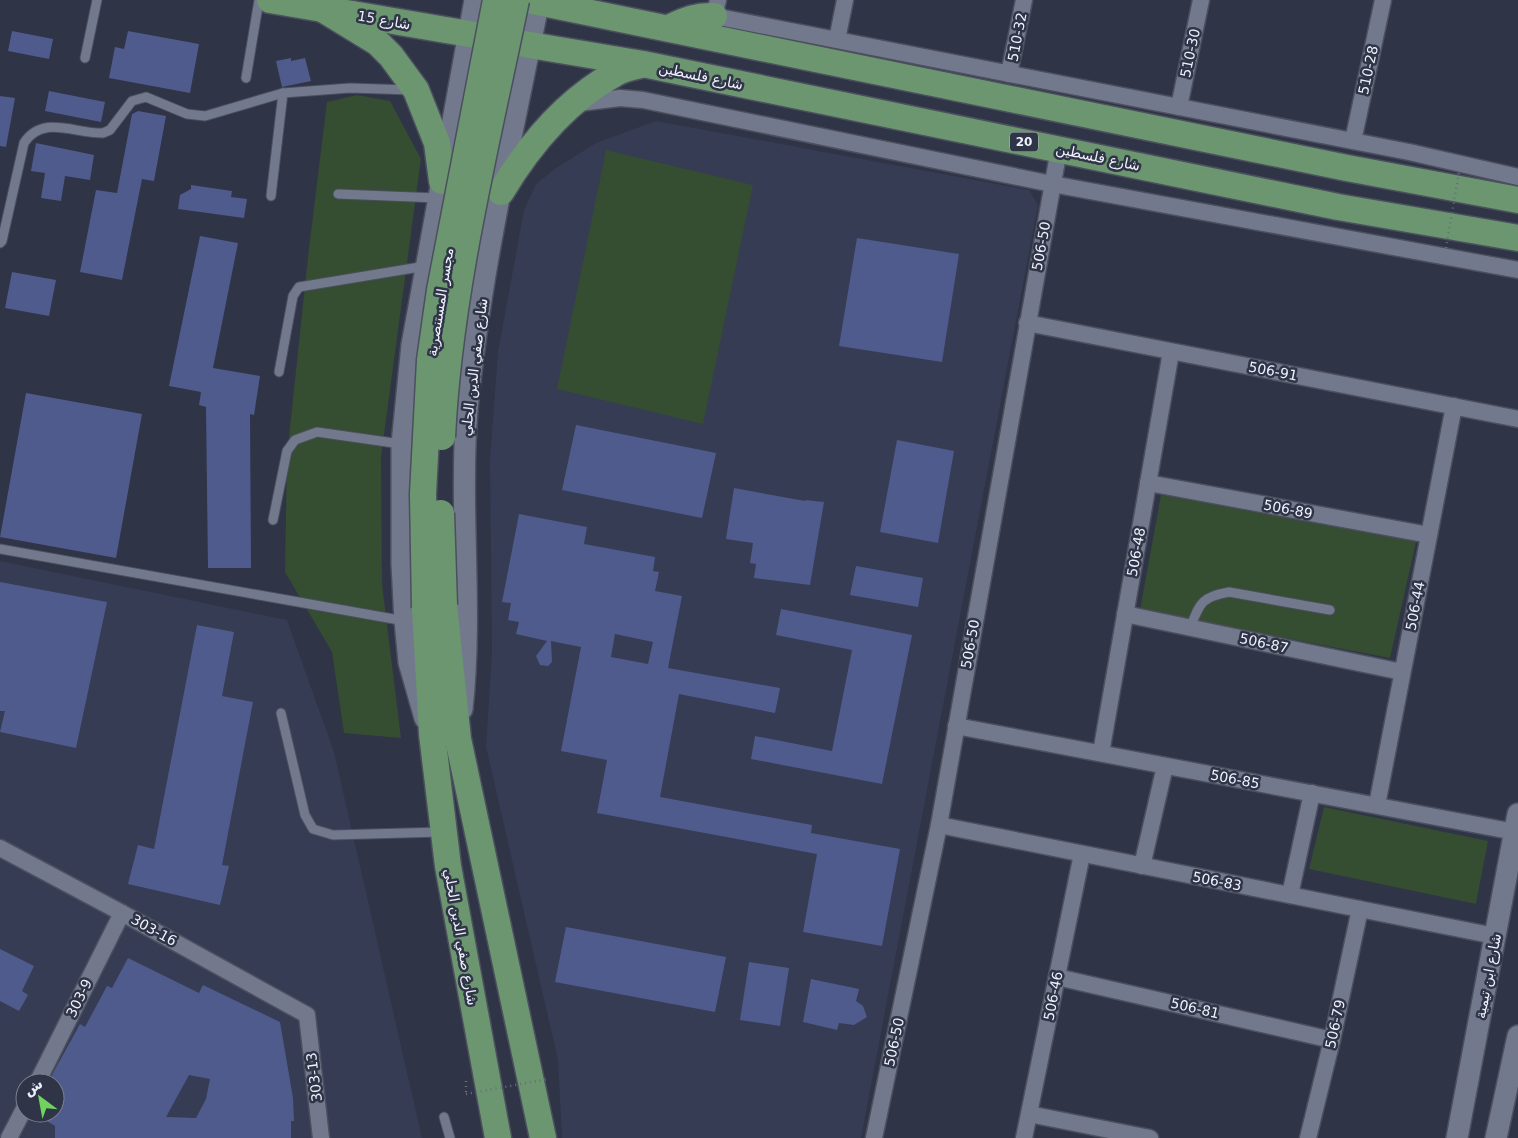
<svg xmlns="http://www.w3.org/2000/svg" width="1518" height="1138" font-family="'DejaVu Sans',Cairo,sans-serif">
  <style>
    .built { fill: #363c54; fill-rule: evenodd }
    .green { fill: #354d31 }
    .building { fill: #4f5b8c; fill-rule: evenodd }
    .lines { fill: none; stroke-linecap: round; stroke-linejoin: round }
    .service-casing { stroke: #4b4f5e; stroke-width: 11 }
    .minor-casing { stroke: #4b4f5e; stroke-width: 19 }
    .tertiary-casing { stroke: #4b4f5e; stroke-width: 24 }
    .primary-casing { stroke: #4b4f5e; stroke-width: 29 }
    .path { stroke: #696e7e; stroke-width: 2.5; stroke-dasharray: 1 4; stroke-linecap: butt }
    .service { stroke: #73798d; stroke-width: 9 }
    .minor { stroke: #73798d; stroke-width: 16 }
    .tertiary { stroke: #73798d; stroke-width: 21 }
    .primary { stroke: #6b966f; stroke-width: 26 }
    .primary-bridge-casing { stroke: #4b4f5e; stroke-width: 29; stroke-linecap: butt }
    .path-bridge { stroke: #696e7e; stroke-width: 2.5; stroke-dasharray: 1 4; stroke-linecap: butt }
    .primary-bridge { stroke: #6b966f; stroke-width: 26 }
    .labels { text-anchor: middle; stroke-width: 5; stroke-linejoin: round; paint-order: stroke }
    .shield { fill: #2f3446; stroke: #b5b8c6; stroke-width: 1 }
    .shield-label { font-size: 12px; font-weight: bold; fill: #eef1fd }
    .street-label { font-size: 14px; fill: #eef1fd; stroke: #2f3446 }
  </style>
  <rect width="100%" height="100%" fill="#2f3446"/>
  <g class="built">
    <path d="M 656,121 L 1029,190 L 1038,205 L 861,1138 L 562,1138 L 558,1060 L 486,747 L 492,651 L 490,460 L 498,352 L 524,210 L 536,184 L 556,168 L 596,143 Z"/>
    <path d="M 0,561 L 287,620 L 334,752 L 422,1138 L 0,1138 ZM 25,1083 L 55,1083 L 55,1113 L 25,1113 Z"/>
  </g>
  <g class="green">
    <path d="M 357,95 L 390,101 L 421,159 L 381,457 L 382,584 L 401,738 L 344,733 L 332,652 L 285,572 L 287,456 L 309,248 L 327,102 Z"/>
    <path d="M 606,150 L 753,185 L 703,424 L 557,389 Z"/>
    <path d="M 1161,495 L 1416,542 L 1390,658 L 1140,610 Z"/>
    <path d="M 1324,807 L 1488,841 L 1476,904 L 1309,869 Z"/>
  </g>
  <g class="building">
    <path d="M 12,31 L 53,39 L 49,59 L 8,51 Z"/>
    <path d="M 128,31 L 199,44 L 190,93 L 109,78 L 115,47 L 124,49 Z"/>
    <path d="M 291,58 L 291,61 L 305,58 L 311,81 L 282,87 L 276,61 Z"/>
    <path d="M 49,91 L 105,102 L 101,122 L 45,111 Z"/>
    <path d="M 0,96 L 15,98 L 6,147 L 0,146 Z"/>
    <path d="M 138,111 L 166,116 L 154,181 L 142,179 L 122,280 L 80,272 L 96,190 L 117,193 L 132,114 Z"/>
    <path d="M 36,143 L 94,155 L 90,180 L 65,176 L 61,201 L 41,198 L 45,173 L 31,171 Z"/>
    <path d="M 191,185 L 232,191 L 231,197 L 247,199 L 244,218 L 178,209 L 180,195 L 191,189 Z"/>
    <path d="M 200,236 L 238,243 L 213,368 L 260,376 L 254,415 L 250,414 L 251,568 L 208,568 L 206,407 L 199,405 L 201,392 L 169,386 Z"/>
    <path d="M 857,238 L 959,254 L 942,362 L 839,346 Z"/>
    <path d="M 12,272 L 56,280 L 49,316 L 5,308 Z"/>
    <path d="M 26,393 L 142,414 L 116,558 L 0,537 Z"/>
    <path d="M 576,425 L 716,453 L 702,518 L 562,490 Z"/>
    <path d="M 897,440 L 954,451 L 938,543 L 880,532 Z"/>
    <path d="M 734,488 L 805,501 L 805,500 L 824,502 L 810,585 L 754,578 L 756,564 L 750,563 L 753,543 L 726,539 Z"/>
    <path d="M 519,514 L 587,527 L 584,544 L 655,557 L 653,571 L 659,572 L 655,591 L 682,596 L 668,668 L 780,688 L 775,713 L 679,694 L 660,797 L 812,825 L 811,833 L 900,849 L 882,946 L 803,932 L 817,854 L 597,813 L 607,760 L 561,751 L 581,647 L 551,641 L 552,662 L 548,666 L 540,665 L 536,656 L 547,641 L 516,634 L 519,622 L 508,620 L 511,603 L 502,602 ZM 615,634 L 653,642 L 648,664 L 611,657 Z"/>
    <path d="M 856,566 L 923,578 L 918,607 L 850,595 Z"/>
    <path d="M 0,582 L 107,602 L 76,748 L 0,732 L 5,711 L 0,711 Z"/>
    <path d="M 781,609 L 912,635 L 882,784 L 751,759 L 755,736 L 832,751 L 852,650 L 776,635 Z"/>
    <path d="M 197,625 L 234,632 L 222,696 L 253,702 L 222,865 L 229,866 L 220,905 L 128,884 L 138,845 L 154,849 Z"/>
    <path d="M 566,927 L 726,957 L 715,1012 L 555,982 Z"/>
    <path d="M 0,949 L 34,966 L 22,991 L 28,995 L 19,1011 L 0,1001 Z"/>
    <path d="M 128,958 L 199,993 L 203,985 L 280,1022 L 293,1098 L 294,1121 L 291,1121 L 291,1138 L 55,1138 L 55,1126 L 34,1113 L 55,1113 L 55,1083 L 49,1083 L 53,1073 L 80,1024 L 85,1027 L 107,986 L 112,988 ZM 189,1075 L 210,1079 L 206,1099 L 196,1118 L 166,1117 Z"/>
    <path d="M 749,962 L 789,968 L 780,1026 L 740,1020 Z"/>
    <path d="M 811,979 L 859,989 L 856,1001 L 863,1006 L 867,1017 L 854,1025 L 839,1023 L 837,1030 L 803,1022 Z"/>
  </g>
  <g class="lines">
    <defs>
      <g id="service">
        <path d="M 85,58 L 97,0"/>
        <path d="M 246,78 L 259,0"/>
        <path d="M 338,194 L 438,198"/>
        <path d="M 271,196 L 283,93"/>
        <path d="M 0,243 L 2,241 L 24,143 C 43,114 75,134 103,133 L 110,130 L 132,101 L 146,97 L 187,114 L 205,116 L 283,93 L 350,88 L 411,90"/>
        <path d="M 279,372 L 293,296 L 299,287 L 426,266"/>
        <path d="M 273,520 L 287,451 L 295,440 L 317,432 L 401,444"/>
        <path d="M 0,549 L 405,621"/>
        <path d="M 1190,628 C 1200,603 1201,597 1229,592 L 1330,610"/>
        <path d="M 281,713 L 305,815 L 313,829 L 333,835 L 441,832"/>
        <path d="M 444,1117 L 450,1138"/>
      </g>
      <g id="minor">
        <path d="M 718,0 L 714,16 L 1409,152 L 1518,177"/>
        <path d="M 837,40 L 845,0"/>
        <path d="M 1009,74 L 1024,0"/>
        <path d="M 579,103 L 620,98 L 643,100 L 1052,184 L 1518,270"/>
        <path d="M 1179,107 L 1201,0"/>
        <path d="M 1353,141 L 1383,0"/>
        <path d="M 1027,323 L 1518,419"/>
        <path d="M 1148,483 L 1429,535"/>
        <path d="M 1125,614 L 1402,672"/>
        <path d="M 956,726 L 1515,832"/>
        <path d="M 1101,753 L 1171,352"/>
        <path d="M 1377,805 L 1454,406"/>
        <path d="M 939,825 L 1495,936"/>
        <path d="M 0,848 L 122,913 L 307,1015 L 321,1138"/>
        <path d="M 1142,866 L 1165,766"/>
        <path d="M 1290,895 L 1312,793"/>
        <path d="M 1057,977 L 1332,1040"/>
        <path d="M 37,1083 L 122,913"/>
        <path d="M 1029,1114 L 1150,1138"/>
        <path d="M 9,1138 L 25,1107"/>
        <path d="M 874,1138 L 939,825 L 1059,149"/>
        <path d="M 1024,1138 L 1082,854"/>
        <path d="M 1308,1138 L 1332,1040 L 1360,909"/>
      </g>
      <g id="tertiary">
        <path d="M 462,709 C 473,610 459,510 467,410 C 480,272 512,136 539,0"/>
        <path d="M 425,718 L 409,662 L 405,621 L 402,564 L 402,444 L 412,345 L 475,0"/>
        <path d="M 1457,1138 L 1518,814"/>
        <path d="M 1496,1138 L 1518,1036"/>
      </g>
      <g id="primary">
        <path d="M 270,0 L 481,36"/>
        <path d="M 528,0 L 1347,168 L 1518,200"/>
        <path d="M 324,10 L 378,43 L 391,56 L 416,90 L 437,143 L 442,181"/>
        <path d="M 671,27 C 685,20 698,15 714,16"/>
        <path d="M 518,43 L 643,64 L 1338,207 L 1518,238"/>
        <path d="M 501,192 C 529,145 567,100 616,73 C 623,69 633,67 641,65"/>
        <path d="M 444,605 L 458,739 L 543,1138"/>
        <path d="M 425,608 L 432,734 L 448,866 L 498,1138"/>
      </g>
    </defs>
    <use href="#service" class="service-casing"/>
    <use href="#minor" class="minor-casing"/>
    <use href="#tertiary" class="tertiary-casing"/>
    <use href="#primary" class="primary-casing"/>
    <path class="path" d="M 466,1081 L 466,1094"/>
    <use href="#service" class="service"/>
    <use href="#minor" class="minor"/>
    <use href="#tertiary" class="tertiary"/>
    <use href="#primary" class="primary"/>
    <defs>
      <g id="primary-bridge">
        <path d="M 442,437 C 449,292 487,142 516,0"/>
        <path d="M 441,513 L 444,605"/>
        <path d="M 425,608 L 423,494 L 430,360 L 440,290 L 496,0"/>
      </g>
    </defs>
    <use href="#primary-bridge" class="primary-bridge-casing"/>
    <g class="path-bridge">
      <path d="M 1446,248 L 1459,172"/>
      <path d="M 466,1094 L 548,1079"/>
    </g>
    <use href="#primary-bridge" class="primary-bridge"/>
  </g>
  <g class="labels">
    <rect class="shield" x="1010" y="132.5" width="28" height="19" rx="4"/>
    <g class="shield-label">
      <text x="1024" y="146">20</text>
    </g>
    <g class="street-label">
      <text transform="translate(384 20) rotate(10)" y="5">شارع 15</text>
      <text transform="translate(1017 37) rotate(-79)" y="5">510-32</text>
      <text transform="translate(1190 53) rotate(-78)" y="5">510-30</text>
      <text transform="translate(1368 70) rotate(-78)" y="5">510-28</text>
      <text transform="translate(701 76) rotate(12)" y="5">شارع فلسطين</text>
      <text transform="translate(1098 157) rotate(12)" y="5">شارع فلسطين</text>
      <text transform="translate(1041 246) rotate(-80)" y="5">506-50</text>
      <text transform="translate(440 302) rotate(-81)" y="5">مجسر المستنصرية</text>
      <text transform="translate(474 367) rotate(-83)" y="5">شارع صفي الدين الحلي</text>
      <text transform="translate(1273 371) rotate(11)" y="5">506-91</text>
      <text transform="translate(1288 509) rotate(11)" y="5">506-89</text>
      <text transform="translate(1136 552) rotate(-80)" y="5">506-48</text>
      <text transform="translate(1415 606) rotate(-79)" y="5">506-44</text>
      <text transform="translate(1264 643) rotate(12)" y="5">506-87</text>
      <text transform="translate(970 644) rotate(-80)" y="5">506-50</text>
      <text transform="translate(1235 779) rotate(11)" y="5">506-85</text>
      <text transform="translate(1217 881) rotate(11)" y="5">506-83</text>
      <text transform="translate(154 930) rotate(29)" y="5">303-16</text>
      <text transform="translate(461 937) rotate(80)" y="5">شارع صفي الدين الحلي</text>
      <text transform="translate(1488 976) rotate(-79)" y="5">شارع ابن تيمية</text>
      <text transform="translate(1053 996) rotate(-79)" y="5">506-46</text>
      <text transform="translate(79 998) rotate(-64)" y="5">303-9</text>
      <text transform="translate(1195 1008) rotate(13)" y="5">506-81</text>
      <text transform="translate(1335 1024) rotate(-78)" y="5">506-79</text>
      <text transform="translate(894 1042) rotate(-78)" y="5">506-50</text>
      <text transform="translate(314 1077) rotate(-97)" y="5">303-13</text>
    </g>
  </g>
  <g transform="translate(40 1098) rotate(328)"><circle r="24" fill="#2f3446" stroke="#7b808f"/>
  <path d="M0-4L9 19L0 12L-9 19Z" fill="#70d35f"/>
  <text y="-8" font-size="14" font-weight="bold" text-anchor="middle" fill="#eef1fd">ش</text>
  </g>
</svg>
